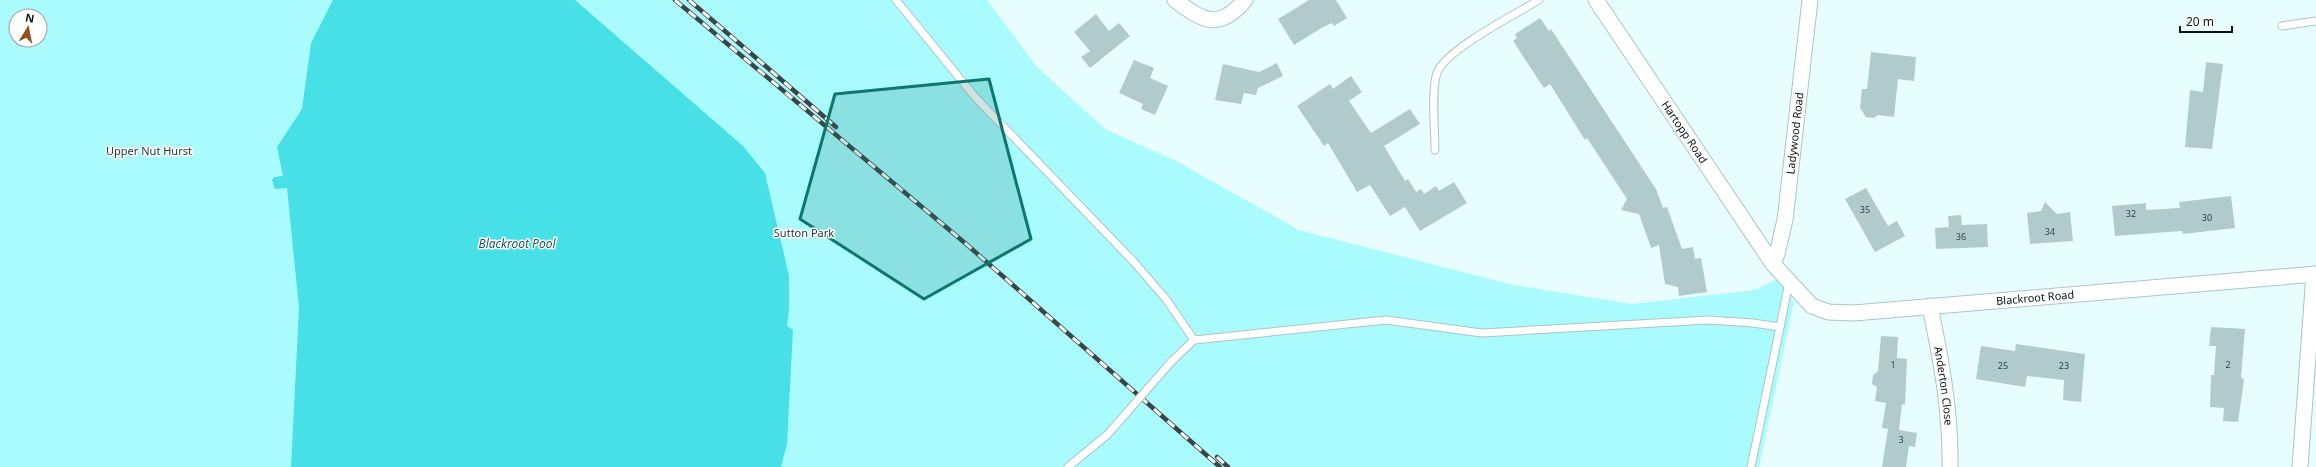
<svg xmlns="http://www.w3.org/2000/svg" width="2316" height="467" font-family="'Noto Sans',sans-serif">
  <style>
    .green { fill: #aafbfe; fill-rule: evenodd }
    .water { fill: #47e0e6 }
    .building { fill: #b1cbcc }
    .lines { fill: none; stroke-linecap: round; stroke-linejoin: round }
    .service-casing { stroke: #aac5c6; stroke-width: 9 }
    .minor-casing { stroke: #aac5c6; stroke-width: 17 }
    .service { stroke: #fff; stroke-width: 7 }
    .minor { stroke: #fff; stroke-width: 15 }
    .rail-casing { stroke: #3a4646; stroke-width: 4.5 }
    .rail { stroke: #fff; stroke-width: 3; stroke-dasharray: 9; stroke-linecap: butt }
    .service-bridge-casing { stroke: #aac5c6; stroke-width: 9; stroke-linecap: butt }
    .service-bridge { stroke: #fff; stroke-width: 7 }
    .marked { fill: #0f766e; fill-opacity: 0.2; stroke: #0f766e; stroke-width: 3; stroke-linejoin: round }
    .labels { text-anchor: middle; stroke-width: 3; stroke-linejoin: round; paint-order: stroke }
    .number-label { font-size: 9px; fill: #344242 }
    .street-label { font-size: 11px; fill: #0a1414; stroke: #fff }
    .park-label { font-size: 11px; fill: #1b3435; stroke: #fff }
    .water-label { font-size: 12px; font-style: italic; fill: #19575a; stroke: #fff }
  </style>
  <rect width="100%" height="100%" fill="#e8fefe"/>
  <path class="green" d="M 0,0 L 987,0 L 1037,67 L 1105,129 L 1176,161 L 1299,230 L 1513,285 L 1632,304 L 1755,290 L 1777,279 L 1794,302 L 1759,467 L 0,467 ZM 16,16 L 40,16 L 40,40 L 16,40 Z"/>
  <path class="water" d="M 333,0 L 575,0 L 743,146 L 765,173 L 789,276 L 789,310 L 787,326 L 793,330 L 787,444 L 781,467 L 291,467 L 299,308 L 287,188 L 275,189 L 272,180 L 274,177 L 283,176 L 277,147 L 302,109 L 311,43 Z"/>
  <g class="building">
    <path d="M 1309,0 L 1336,0 L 1347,18 L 1334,26 L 1332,23 L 1323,27 L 1294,45 L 1278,19 Z"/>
    <path d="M 1096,14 L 1109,31 L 1119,23 L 1130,36 L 1090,68 L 1081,57 L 1090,51 L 1074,32 Z"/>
    <path d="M 1540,18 L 1549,31 L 1551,29 L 1656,189 L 1663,208 L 1667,207 L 1682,249 L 1693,247 L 1695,259 L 1701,258 L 1707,292 L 1679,296 L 1678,287 L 1665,284 L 1659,245 L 1651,248 L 1639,214 L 1621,210 L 1627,199 L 1587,138 L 1585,140 L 1550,84 L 1544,88 L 1513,41 L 1517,38 L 1515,34 Z"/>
    <path d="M 1871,52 L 1916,57 L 1914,81 L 1898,79 L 1894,117 L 1878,115 L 1874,118 L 1866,117 L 1860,108 L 1862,89 L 1867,89 Z"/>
    <path d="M 1134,60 L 1154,68 L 1150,78 L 1168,86 L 1155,115 L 1141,109 L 1143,104 L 1119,93 Z"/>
    <path d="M 2206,62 L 2223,64 L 2212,149 L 2185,147 L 2190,90 L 2203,92 Z"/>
    <path d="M 1277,63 L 1283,76 L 1258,88 L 1256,95 L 1244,93 L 1241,104 L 1215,100 L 1223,64 L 1259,72 Z"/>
    <path d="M 1351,76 L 1362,92 L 1349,101 L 1371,133 L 1410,109 L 1420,124 L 1384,146 L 1405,181 L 1408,179 L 1416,192 L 1421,189 L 1424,194 L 1436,186 L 1439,191 L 1454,182 L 1467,203 L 1420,231 L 1405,207 L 1390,216 L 1370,185 L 1357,192 L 1328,143 L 1324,146 L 1297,106 L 1330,84 L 1333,89 Z"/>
    <path d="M 1866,188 L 1888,226 L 1897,221 L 1905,236 L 1875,252 L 1845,199 Z"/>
    <path d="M 2231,196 L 2235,228 L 2183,234 L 2182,231 L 2115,236 L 2112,206 L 2146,203 L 2146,210 L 2180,208 L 2179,202 Z"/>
    <path d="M 2045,202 L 2057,214 L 2070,212 L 2073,241 L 2030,244 L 2027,213 L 2041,211 Z"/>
    <path d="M 1961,215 L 1962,225 L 1987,224 L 1988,247 L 1936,249 L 1935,228 L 1949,227 L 1948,216 Z"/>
    <path d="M 2211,327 L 2245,329 L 2241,377 L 2244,380 L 2238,422 L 2223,421 L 2224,408 L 2210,407 L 2211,375 L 2214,375 L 2216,346 L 2209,346 Z"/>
    <path d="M 1881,336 L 1898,337 L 1897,358 L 1907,359 L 1905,405 L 1902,404 L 1899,430 L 1917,433 L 1915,447 L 1909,446 L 1906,467 L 1882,467 L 1888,429 L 1882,428 L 1886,403 L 1875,401 L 1877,387 L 1872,384 L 1873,375 L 1878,371 Z"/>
    <path d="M 2016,344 L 2085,354 L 2081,402 L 2063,400 L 2064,380 L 2027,376 L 2025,387 L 1976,379 L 1981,346 L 2015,351 Z"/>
  </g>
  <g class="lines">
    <defs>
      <g id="service">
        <path d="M 896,0 L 975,97 L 1133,261 L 1166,299 L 1194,340"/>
        <path d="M 2282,26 L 2316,21"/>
        <path d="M 1435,150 C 1435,130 1431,90 1437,73 C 1445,50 1516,14 1539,0"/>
        <path d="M 1171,362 L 1194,340 L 1386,320 L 1482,333 L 1708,320 L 1753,323 L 1780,327 L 1789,282"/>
        <path d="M 1068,467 L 1108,434"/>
        <path d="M 1751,467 L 1780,327"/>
      </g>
      <g id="minor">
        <path d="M 1175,0 C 1203,21 1219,31 1245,0"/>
        <path id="s1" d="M 1596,0 L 1773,264 L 1812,306 L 1828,312 L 1854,313 L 2316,274"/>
        <path id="s2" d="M 1773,264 L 1777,254 L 1785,220 L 1810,0"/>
        <path id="s3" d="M 1930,306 C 1941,360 1951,412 1950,467"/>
        <path d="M 2300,467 L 2314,274"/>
      </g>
    </defs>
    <use href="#service" class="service-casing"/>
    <use href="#minor" class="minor-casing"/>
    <use href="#service" class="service"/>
    <use href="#minor" class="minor"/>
    <defs>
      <g id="rail">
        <path d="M 675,0 L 965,243 L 1220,467"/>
        <path d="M 689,0 L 836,127"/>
        <path d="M 1217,457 L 1228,467"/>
      </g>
    </defs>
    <use href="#rail" class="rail-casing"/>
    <use href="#rail" class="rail"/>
    <defs>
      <path id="service-bridge" d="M 1108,434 L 1171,362"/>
    </defs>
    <use href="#service-bridge" class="service-bridge-casing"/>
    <use href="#service-bridge" class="service-bridge"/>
  </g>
  <path class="marked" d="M 989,79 L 1031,239 L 924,299 L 800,219 L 835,94 Z"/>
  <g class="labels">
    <g class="number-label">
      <text x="1865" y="213">35</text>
      <text x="2131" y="217">32</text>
      <text x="2207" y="221">30</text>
      <text x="2050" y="235">34</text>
      <text x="1961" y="240">36</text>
      <text x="1893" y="368">1</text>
      <text x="2228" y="368">2</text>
      <text x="2003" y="369">25</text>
      <text x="2064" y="369">23</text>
      <text x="1901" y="443">3</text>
    </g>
    <g class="street-label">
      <text dy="4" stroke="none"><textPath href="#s1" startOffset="159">Hartopp Road</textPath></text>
      <text dy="4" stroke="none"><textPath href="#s2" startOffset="133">Ladywood Road</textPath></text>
      <text dy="4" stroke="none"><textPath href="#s1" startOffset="600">Blackroot Road</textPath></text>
      <text dy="4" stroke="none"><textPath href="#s3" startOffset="81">Anderton Close</textPath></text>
    </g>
    <g class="park-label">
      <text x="149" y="155">Upper Nut Hurst</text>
      <text x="804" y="237">Sutton Park</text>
    </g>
    <g class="water-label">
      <text x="517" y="248">Blackroot Pool</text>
    </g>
  </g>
  <g transform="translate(28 28) rotate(10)"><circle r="19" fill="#ffffff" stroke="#9da1a1"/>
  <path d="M0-3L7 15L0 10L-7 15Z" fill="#934e24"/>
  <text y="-6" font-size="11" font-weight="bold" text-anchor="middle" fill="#0a1414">N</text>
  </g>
  <path d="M2180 26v6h52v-6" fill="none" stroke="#0a1414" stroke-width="2"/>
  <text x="2186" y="26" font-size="12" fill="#0a1414" stroke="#ffffff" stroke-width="3" paint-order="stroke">20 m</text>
</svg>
